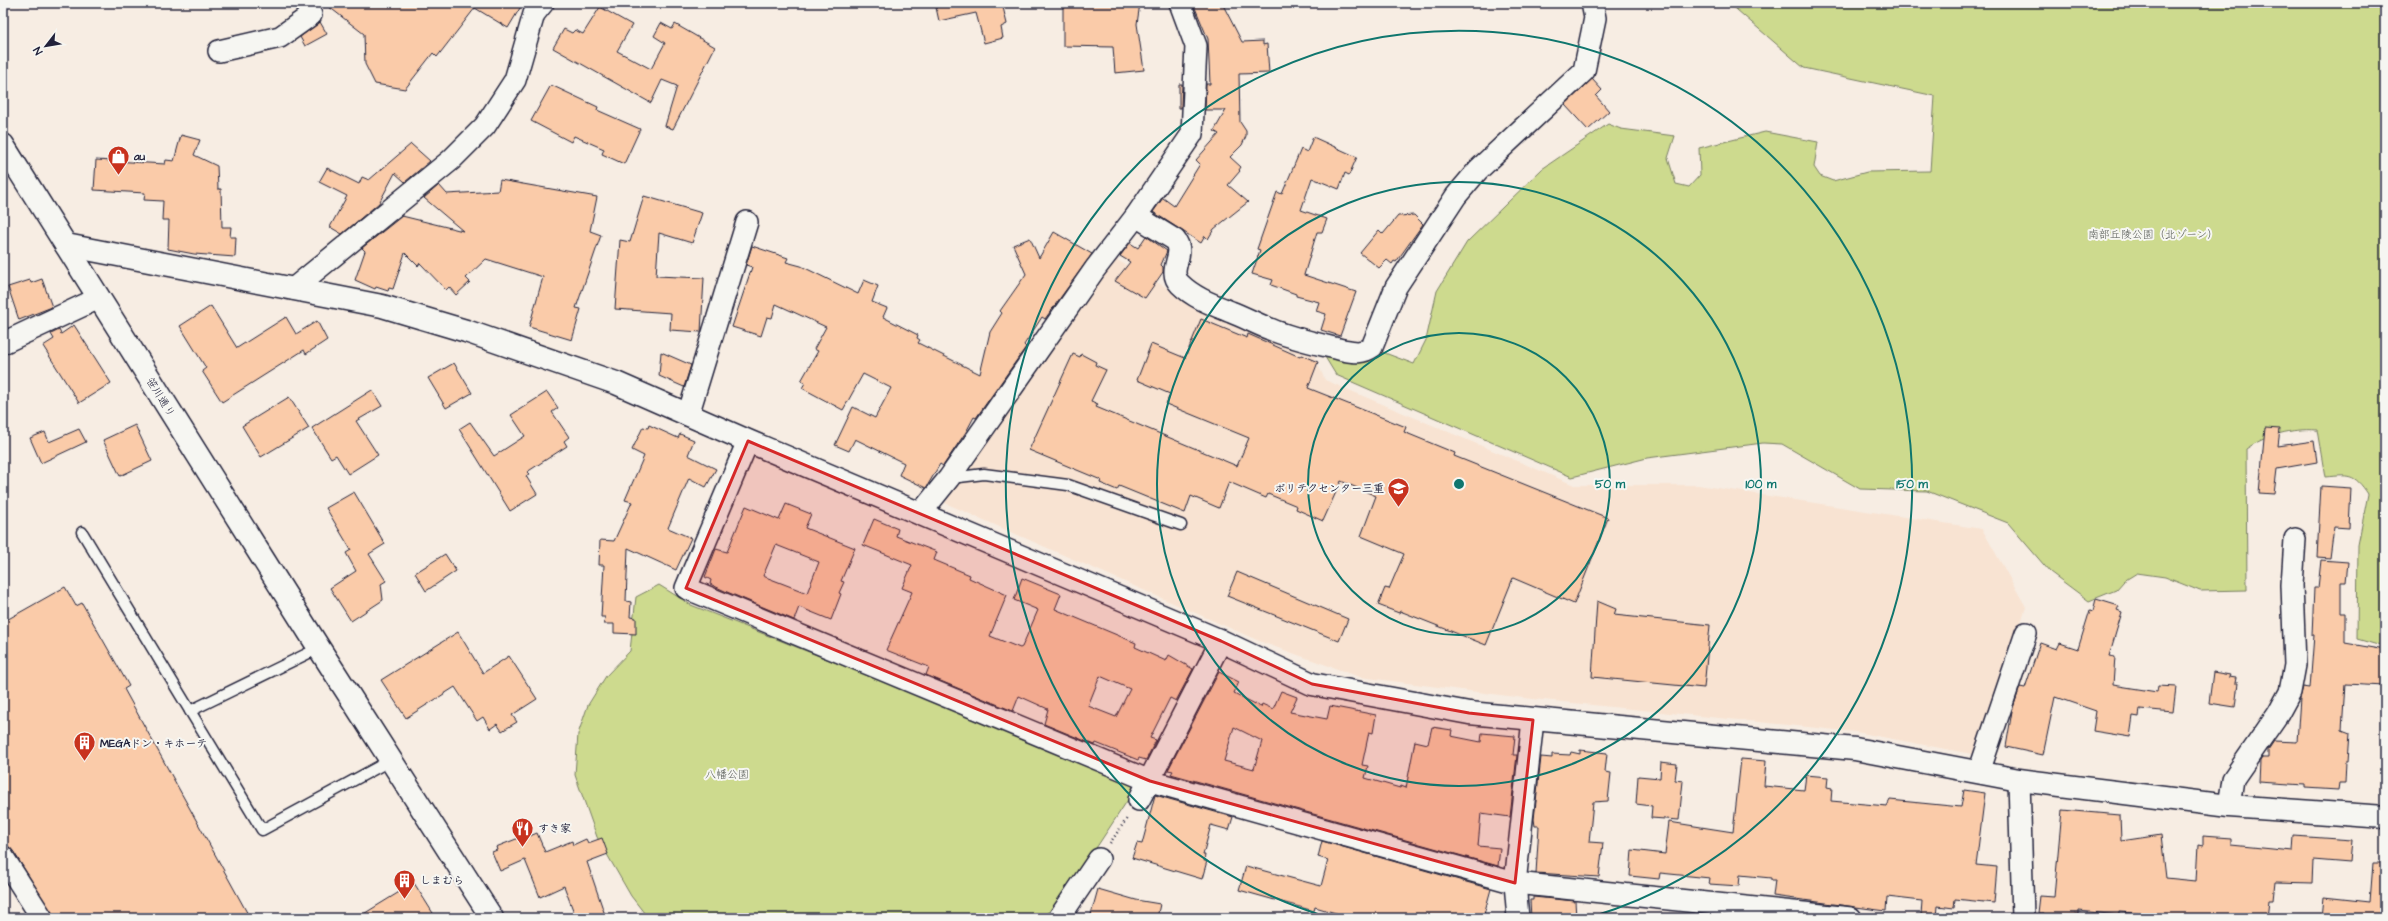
<svg xmlns="http://www.w3.org/2000/svg" width="2388" height="921" font-family="'Architects Daughter','Klee One',sans-serif">
  <style>
    .built { fill: #f8e3d2 }
    .green { fill: #cdda8e; stroke: #787e64 }
    .building { fill: #facba9; stroke: #22223b; fill-rule: evenodd }
    .lines { fill: none; stroke-linecap: round; stroke-linejoin: round }
    .lane-casing { stroke: #22223b; stroke-width: 13 }
    .street-casing { stroke: #22223b; stroke-width: 24 }
    .secondary-casing { stroke: #22223b; stroke-width: 25 }
    .path { stroke: #22223b; stroke-width: 2.5; stroke-dasharray: 1 3; stroke-linecap: butt }
    .lane { stroke: #f6f6f2; stroke-width: 10 }
    .street { stroke: #f6f6f2; stroke-width: 21 }
    .secondary { stroke: #f6f6f2; stroke-width: 22 }
    .marked { fill: #d62828; fill-opacity: 0.2; stroke: #d62828; stroke-width: 3; stroke-linejoin: round }
    .ring { fill: none; stroke: #0f766e; stroke-width: 2 }
    .labels { text-anchor: middle; stroke-width: 4; stroke-linejoin: round; paint-order: stroke }
    .poi-label { font-size: 11px; font-weight: bold; fill: #22223b; stroke: #f6f6f2; text-anchor: start }
    .park-label { font-size: 11px; fill: #555954; stroke: #f6f6f2 }
    .street-label { font-size: 11px; fill: #22223b; stroke: #f6f6f2 }
    .centre { fill: #0f766e; stroke: #f6f6f2; stroke-width: 2 }
    .ring-label { font-size: 12px; text-anchor: middle; font-weight: bold; fill: #0f766e; stroke: #f6f6f2; stroke-width: 4; stroke-linejoin: round; paint-order: stroke }
  </style>
  <rect width="100%" height="100%" fill="#f7ede3"/>
  <filter id="ink" filterUnits="userSpaceOnUse"><feTurbulence type="fractalNoise" baseFrequency=".025" numOctaves="2"/><feDisplacementMap in="SourceGraphic" scale="8" xChannelSelector="R" yChannelSelector="G"/><feConvolveMatrix kernelMatrix="1 2 1 2 8 2 1 2 1" color-interpolation-filters="sRGB"/></filter>
  <g filter="url(#ink)">
    <path class="built" d="M 1115,259 L 1200,306 L 1314,355 L 1325,380 L 1574,485 L 1698,485 L 1982,529 L 2026,607 L 1977,755 L 1856,732 L 1524,698 L 1360,677 L 1264,643 L 945,503 Z"/>
    <g class="green">
      <path d="M 1729,3 L 2385,3 L 2385,647 L 2357,639 L 2358,545 L 2368,494 C 2354,473 2349,475 2325,477 L 2317,430 C 2292,428 2266,435 2246,449 L 2247,590 L 2200,591 L 2165,577 L 2137,573 L 2124,581 L 2116,590 L 2089,601 L 2050,572 L 2008,523 L 1927,491 L 1860,489 L 1782,444 L 1763,443 L 1647,458 L 1572,477 L 1336,375 L 1322,352 L 1377,350 L 1414,364 L 1426,340 L 1437,291 L 1467,242 L 1542,169 L 1608,124 L 1621,129 L 1675,136 L 1668,158 L 1676,184 L 1689,187 L 1700,175 L 1699,148 L 1765,132 L 1818,142 L 1814,167 L 1820,176 L 1833,181 L 1867,172 L 1930,171 L 1935,96 L 1804,68 Z"/>
      <path d="M 659,585 L 691,605 L 1133,781 L 1135,789 L 1050,918 L 648,918 L 631,896 L 597,837 L 575,775 L 578,734 L 588,705 L 606,676 L 630,651 L 636,597 Z"/>
    </g>
    <g class="building">
      <path d="M 324,3 L 523,3 L 508,28 L 475,8 L 437,57 L 433,53 L 405,89 L 375,84 L 365,64 L 364,34 Z"/>
      <path d="M 935,3 L 1002,3 L 1007,24 L 1001,27 L 1003,38 L 984,43 L 976,13 L 939,21 Z"/>
      <path d="M 1063,3 L 1140,3 L 1137,24 L 1144,70 L 1115,73 L 1113,47 L 1063,46 Z"/>
      <path d="M 1193,3 L 1222,3 L 1242,42 L 1263,41 L 1263,45 L 1267,44 L 1269,73 L 1239,74 L 1240,122 L 1246,131 L 1246,136 L 1242,145 L 1230,157 L 1241,167 L 1239,170 L 1240,171 L 1228,185 L 1248,202 L 1214,229 L 1208,239 L 1205,236 L 1201,243 L 1153,212 L 1163,198 L 1174,206 L 1200,164 L 1196,160 L 1219,134 L 1214,131 L 1226,110 L 1205,110 L 1206,84 L 1210,84 L 1208,39 Z"/>
      <path d="M 600,7 L 632,25 L 617,51 L 651,69 L 665,43 L 654,36 L 661,23 L 672,29 L 675,24 L 715,47 L 673,129 L 665,126 L 677,86 L 662,80 L 651,103 L 553,48 L 564,29 L 572,33 L 575,30 L 583,34 Z"/>
      <path d="M 320,22 L 327,34 L 305,46 L 300,37 Z"/>
      <path d="M 1592,79 L 1602,90 L 1596,96 L 1609,111 L 1588,130 L 1565,105 Z"/>
      <path d="M 1179,84 L 1182,84 L 1181,108 L 1179,108 Z"/>
      <path d="M 551,85 L 598,107 L 597,110 L 640,129 L 624,164 L 602,154 L 604,149 L 574,136 L 571,142 L 531,121 Z"/>
      <path d="M 181,135 L 200,140 L 194,155 L 217,166 L 218,189 L 221,189 L 222,227 L 231,227 L 230,237 L 236,237 L 235,257 L 194,254 L 168,249 L 169,220 L 162,220 L 163,201 L 144,200 L 145,193 L 94,190 L 96,160 L 165,164 L 166,160 L 174,161 Z"/>
      <path d="M 1313,137 L 1357,157 L 1349,175 L 1345,173 L 1339,189 L 1312,178 L 1301,210 L 1327,219 L 1322,232 L 1317,232 L 1304,275 L 1356,292 L 1340,336 L 1321,330 L 1326,314 L 1316,311 L 1319,302 L 1296,296 L 1296,294 L 1271,285 L 1273,280 L 1252,274 L 1260,250 L 1257,249 L 1277,192 L 1282,194 L 1301,149 L 1307,152 Z"/>
      <path d="M 411,144 L 430,161 L 405,182 L 395,173 L 379,203 L 342,234 L 330,227 L 347,196 L 319,182 L 327,168 L 359,184 L 362,177 L 369,180 Z"/>
      <path d="M 500,180 L 597,197 L 590,231 L 601,235 L 576,308 L 581,309 L 572,340 L 529,327 L 543,277 L 486,259 L 466,278 L 470,282 L 456,295 L 449,287 L 446,290 L 420,263 L 418,266 L 405,253 L 393,289 L 389,288 L 388,291 L 376,287 L 375,289 L 355,280 L 365,251 L 362,248 L 402,216 L 463,231 L 424,198 L 439,185 L 447,194 L 498,191 Z"/>
      <path d="M 644,196 L 702,213 L 692,243 L 659,233 L 656,276 L 704,278 L 701,332 L 670,330 L 671,313 L 615,309 L 620,240 L 630,242 Z"/>
      <path d="M 1414,215 L 1423,224 L 1396,262 L 1394,261 L 1392,264 L 1387,260 L 1379,268 L 1360,253 L 1379,230 L 1383,234 L 1398,216 Z"/>
      <path d="M 1054,232 L 1092,254 L 1045,319 L 1042,317 L 1024,345 L 1026,347 L 976,418 L 974,417 L 966,432 L 943,466 L 940,464 L 926,488 L 899,475 L 904,463 L 855,439 L 849,451 L 835,445 L 853,407 L 875,418 L 891,388 L 863,374 L 843,410 L 802,388 L 805,383 L 801,381 L 818,351 L 814,349 L 826,327 L 776,304 L 772,318 L 767,317 L 761,336 L 732,327 L 752,267 L 746,265 L 752,246 L 788,258 L 786,262 L 801,266 L 858,294 L 864,280 L 878,286 L 872,302 L 887,308 L 883,317 L 918,335 L 917,338 L 920,340 L 918,343 L 980,374 L 990,332 L 1002,313 L 1000,311 L 1026,274 L 1013,245 L 1030,238 L 1039,258 Z"/>
      <path d="M 1146,236 L 1167,251 L 1161,265 L 1163,267 L 1163,272 L 1145,298 L 1115,281 L 1130,262 L 1120,256 L 1130,243 L 1138,248 Z"/>
      <path d="M 42,279 L 52,307 L 19,320 L 8,287 L 30,280 L 31,283 Z"/>
      <path d="M 211,306 L 237,348 L 286,317 L 296,334 L 317,321 L 327,340 L 306,354 L 304,350 L 222,402 L 202,371 L 206,368 L 180,326 Z"/>
      <path d="M 1201,319 L 1247,338 L 1248,334 L 1300,357 L 1301,355 L 1318,362 L 1308,388 L 1406,427 L 1404,432 L 1455,453 L 1454,456 L 1608,518 L 1574,604 L 1513,578 L 1486,645 L 1400,611 L 1399,613 L 1378,605 L 1385,588 L 1389,589 L 1404,554 L 1361,536 L 1376,496 L 1341,481 L 1323,521 L 1296,509 L 1297,506 L 1268,494 L 1266,498 L 1229,482 L 1219,508 L 1191,496 L 1185,513 L 1119,486 L 1117,490 L 1100,483 L 1101,480 L 1029,450 L 1073,354 L 1080,357 L 1081,354 L 1096,362 L 1095,365 L 1106,370 L 1091,401 L 1098,404 L 1096,407 L 1237,466 L 1249,438 L 1166,404 L 1170,394 L 1137,380 L 1151,344 L 1185,358 Z"/>
      <path d="M 74,325 L 111,383 L 79,403 L 43,346 L 54,339 L 51,334 L 59,330 L 61,334 Z"/>
      <path d="M 661,352 L 691,365 L 684,387 L 659,376 Z"/>
      <path d="M 454,363 L 472,393 L 446,408 L 428,378 Z"/>
      <path d="M 372,390 L 382,406 L 356,421 L 378,455 L 348,474 L 336,455 L 331,458 L 312,428 Z"/>
      <path d="M 547,392 L 558,408 L 552,412 L 569,437 L 564,441 L 567,446 L 527,472 L 529,474 L 526,476 L 537,494 L 510,511 L 459,429 L 470,422 L 494,456 L 525,436 L 511,415 Z"/>
      <path d="M 289,397 L 309,428 L 261,457 L 242,426 Z"/>
      <path d="M 135,425 L 152,461 L 120,476 L 103,440 Z"/>
      <path d="M 649,425 L 678,438 L 680,434 L 694,440 L 688,455 L 716,469 L 706,487 L 689,478 L 668,528 L 691,538 L 676,570 L 628,548 L 626,601 L 631,602 L 630,617 L 636,618 L 636,634 L 614,633 L 614,624 L 604,624 L 605,617 L 601,617 L 604,565 L 599,565 L 600,540 L 614,541 L 632,502 L 625,500 L 644,456 L 632,450 L 643,427 L 648,428 Z"/>
      <path d="M 2265,428 L 2280,429 L 2278,446 L 2314,441 L 2317,462 L 2277,469 L 2274,494 L 2259,493 Z"/>
      <path d="M 79,429 L 86,442 L 41,463 L 30,438 L 45,432 L 49,442 Z"/>
      <path d="M 2321,486 L 2351,488 L 2349,528 L 2334,527 L 2330,558 L 2317,557 Z"/>
      <path d="M 354,492 L 385,544 L 369,554 L 386,581 L 381,584 L 383,600 L 351,621 L 330,588 L 356,571 L 346,553 L 351,550 L 326,508 Z"/>
      <path d="M 786,504 L 811,514 L 805,528 L 855,548 L 841,581 L 844,582 L 839,593 L 841,594 L 831,620 L 799,607 L 794,620 L 727,592 L 710,584 L 711,580 L 705,577 L 716,549 L 727,552 L 746,506 L 779,520 ZM 776,545 L 819,562 L 807,593 L 763,576 Z"/>
      <path d="M 874,519 L 898,529 L 896,536 L 937,552 L 934,560 L 970,575 L 969,578 L 1007,595 L 990,636 L 1020,648 L 1022,647 L 1038,610 L 1014,600 L 1022,578 L 1061,594 L 1055,609 L 1136,643 L 1135,647 L 1166,661 L 1169,655 L 1193,669 L 1176,701 L 1170,698 L 1150,738 L 1156,740 L 1146,760 L 1139,758 L 1138,760 L 1096,743 L 1095,745 L 1044,724 L 1048,709 L 1019,696 L 1013,711 L 926,675 L 929,667 L 886,650 L 912,592 L 902,588 L 912,565 L 863,545 ZM 1100,676 L 1130,689 L 1116,717 L 1088,706 Z"/>
      <path d="M 445,554 L 456,571 L 426,591 L 415,573 Z"/>
      <path d="M 2321,560 L 2348,562 L 2346,582 L 2341,582 L 2341,613 L 2345,613 L 2345,643 L 2385,650 L 2385,686 L 2345,684 L 2342,730 L 2350,733 L 2348,761 L 2346,761 L 2345,783 L 2339,783 L 2338,790 L 2305,788 L 2305,785 L 2259,782 L 2260,761 L 2262,758 L 2268,758 L 2268,750 L 2274,741 L 2297,742 L 2300,698 L 2303,687 L 2310,688 L 2314,635 L 2312,635 L 2314,588 L 2318,588 Z"/>
      <path d="M 1237,572 L 1348,619 L 1339,641 L 1227,596 Z"/>
      <path d="M 65,587 L 76,606 L 82,603 L 129,686 L 124,689 L 250,918 L 55,918 L 13,851 L 3,841 L 3,622 Z"/>
      <path d="M 2096,599 L 2119,606 L 2117,610 L 2122,612 L 2109,656 L 2115,657 L 2113,685 L 2157,692 L 2158,686 L 2176,687 L 2173,712 L 2140,709 L 2139,717 L 2133,716 L 2130,737 L 2093,731 L 2096,711 L 2055,697 L 2043,755 L 2006,747 L 2012,711 L 2020,687 L 2025,688 L 2040,643 L 2057,649 L 2060,643 L 2078,649 L 2090,610 L 2093,611 Z"/>
      <path d="M 1597,601 L 1616,609 L 1614,615 L 1710,625 L 1704,688 L 1592,677 Z"/>
      <path d="M 458,632 L 483,673 L 509,656 L 537,699 L 512,715 L 517,722 L 502,731 L 497,724 L 490,729 L 483,717 L 477,721 L 455,687 L 406,718 L 381,680 Z"/>
      <path d="M 1219,672 L 1239,682 L 1234,693 L 1261,707 L 1262,704 L 1273,709 L 1281,691 L 1297,697 L 1290,712 L 1327,719 L 1330,706 L 1376,715 L 1373,733 L 1369,732 L 1362,765 L 1368,766 L 1365,778 L 1400,788 L 1401,786 L 1406,788 L 1415,741 L 1428,744 L 1432,727 L 1452,730 L 1451,736 L 1481,742 L 1482,733 L 1515,736 L 1513,755 L 1517,755 L 1510,817 L 1481,813 L 1478,846 L 1500,848 L 1498,866 L 1171,774 L 1173,771 L 1168,770 ZM 1234,727 L 1262,741 L 1254,769 L 1224,761 Z"/>
      <path d="M 2213,672 L 2230,675 L 2229,677 L 2236,678 L 2235,683 L 2238,683 L 2235,707 L 2209,703 Z"/>
      <path d="M 1580,750 L 1607,753 L 1605,772 L 1611,773 L 1608,801 L 1593,802 L 1589,842 L 1603,843 L 1599,877 L 1536,873 L 1539,826 L 1535,826 L 1534,819 L 1541,757 L 1552,758 L 1552,754 L 1570,755 L 1571,752 L 1580,754 Z"/>
      <path d="M 1741,759 L 1766,761 L 1764,786 L 1804,790 L 1806,775 L 1828,777 L 1827,787 L 1832,788 L 1831,801 L 1887,806 L 1890,800 L 1961,807 L 1964,790 L 1985,793 L 1976,865 L 1997,867 L 1994,903 L 1955,899 L 1954,908 L 1938,906 L 1937,917 L 1921,915 L 1922,901 L 1887,897 L 1886,911 L 1773,896 L 1775,880 L 1771,880 L 1771,878 L 1740,875 L 1739,886 L 1709,884 L 1710,878 L 1660,873 L 1659,879 L 1630,876 L 1632,850 L 1665,854 L 1669,822 L 1733,832 Z"/>
      <path d="M 1661,762 L 1677,764 L 1675,780 L 1683,781 L 1679,820 L 1651,818 L 1652,806 L 1636,804 L 1638,776 L 1660,778 Z"/>
      <path d="M 1155,795 L 1233,817 L 1229,830 L 1211,825 L 1203,855 L 1205,855 L 1204,861 L 1207,861 L 1202,879 L 1132,858 L 1137,843 L 1142,844 Z"/>
      <path d="M 2062,810 L 2120,815 L 2121,841 L 2161,835 L 2166,878 L 2196,881 L 2198,844 L 2203,845 L 2203,836 L 2231,838 L 2231,845 L 2293,851 L 2294,836 L 2352,840 L 2350,863 L 2313,860 L 2312,883 L 2275,882 L 2273,901 L 2269,901 L 2267,918 L 2160,918 L 2160,915 L 2119,912 L 2119,915 L 2079,911 L 2079,915 L 2075,914 L 2075,918 L 2042,918 L 2043,913 L 2038,913 L 2040,896 L 2054,897 Z"/>
      <path d="M 537,833 L 545,852 L 572,841 L 573,845 L 586,839 L 588,843 L 602,838 L 608,854 L 587,862 L 606,918 L 576,918 L 564,886 L 540,897 L 525,860 L 500,871 L 492,852 L 497,850 L 496,847 L 529,834 L 530,836 Z"/>
      <path d="M 1322,841 L 1491,889 L 1483,918 L 1353,918 L 1315,907 L 1314,911 L 1239,890 L 1246,866 L 1321,886 L 1328,860 L 1318,857 Z"/>
      <path d="M 2373,863 L 2385,863 L 2385,918 L 2322,918 L 2324,897 L 2370,902 Z"/>
      <path d="M 414,883 L 436,918 L 357,918 Z"/>
      <path d="M 1098,889 L 1136,900 L 1160,904 L 1157,918 L 1090,918 Z"/>
      <path d="M 1533,897 L 1575,901 L 1576,918 L 1531,918 L 1530,900 L 1533,900 Z"/>
    </g>
    <g class="lines">
      <defs>
        <g id="lane">
          <path d="M 951,478 L 984,474 L 1068,485 L 1181,525"/>
          <path d="M 82,532 L 262,830 L 391,760"/>
          <path d="M 190,711 L 319,648"/>
        </g>
        <g id="street">
          <path d="M 219,51 L 280,37 L 311,15 L 306,3"/>
          <path d="M 1136,216 L 1175,240 C 1187,254 1166,270 1180,284 C 1194,298 1214,305 1231,312 C 1244,317 1257,324 1270,329 C 1293,339 1319,344 1343,350 C 1354,352 1362,354 1372,347 L 1396,287 L 1456,196 L 1478,170 L 1584,71 L 1595,18 L 1592,3"/>
          <path d="M 293,289 L 451,160 L 485,126 L 515,80 L 534,14 L 543,3"/>
          <path d="M 3,343 L 99,298"/>
          <path d="M 688,415 L 747,222"/>
          <path d="M 748,441 L 686,588 L 1150,781 L 1515,883 L 1851,918"/>
          <path d="M 920,514 L 949,478 L 1095,269 L 1136,216 L 1192,134 L 1196,46 L 1180,3"/>
          <path d="M 1979,772 L 2026,633"/>
          <path d="M 2019,780 L 2023,918"/>
          <path d="M 1139,800 L 1221,641"/>
          <path d="M 2229,806 L 2233,779 L 2278,714 L 2290,692 L 2295,665 L 2292,585 L 2295,539"/>
          <path d="M 3,857 L 42,918"/>
          <path d="M 1059,918 L 1099,859"/>
          <path d="M 1518,918 L 1515,883 L 1533,720"/>
        </g>
        <g id="secondary">
          <path d="M 3,145 L 319,648 L 492,918"/>
          <path d="M 66,245 L 382,306 L 466,331 L 616,383 L 748,441 L 1221,641 L 1312,684 L 1469,713 L 1855,749 L 2019,780 L 2229,806 L 2385,817"/>
        </g>
      </defs>
      <use href="#lane" class="lane-casing"/>
      <use href="#street" class="street-casing"/>
      <use href="#secondary" class="secondary-casing"/>
      <path class="path" d="M 1110,843 L 1128,817"/>
      <use href="#lane" class="lane"/>
      <use href="#street" class="street"/>
      <use href="#secondary" class="secondary"/>
    </g>
  </g>
  <path class="marked" d="M 748,441 L 1221,641 L 1312,684 L 1469,713 L 1533,720 L 1515,883 L 1150,781 L 686,588 Z"/>
  <g class="ring">
    <circle cx="1459" cy="484" r="151"/>
    <circle cx="1459" cy="484" r="302"/>
    <path d="M1327 917A453 453 0 1 1 1591 917"/>
  </g>
  <defs>
    <symbol id="shop-pin" viewBox="-11 -11 22 30"><path d="M0 17L-7.5 6A9.5 9.5 0 1 1 7.5 6Z" fill="#c8321e" stroke="#f6f6f2"/><path d="M-5-2.5h2.3a2.7 3.5 0 0 1 5.4 0H5L5.5 6h-11ZM-1.5-2.5h3a1.5 2.3 0 0 0-3 0Z" fill="#fff"/></symbol>
    <symbol id="school-pin" viewBox="-11 -11 22 30"><path d="M0 17L-7.5 6A9.5 9.5 0 1 1 7.5 6Z" fill="#c8321e" stroke="#f6f6f2"/><path d="M0-5L7-2L0 1L-7-2ZM-4 1L0 2.5L4 1V4Q0 6-4 4Z" fill="#fff"/></symbol>
    <symbol id="building-pin" viewBox="-11 -11 22 30"><path d="M0 17L-7.5 6A9.5 9.5 0 1 1 7.5 6Z" fill="#c8321e" stroke="#f6f6f2"/><path d="M-4-6H4V6H1V3H-1V6H-4ZM-2.5-4.3h1.7v1.8h-1.7ZM.8-4.3h1.7v1.8H.8ZM-2.5-1h1.7V.8h-1.7ZM.8-1h1.7V.8H.8Z" fill="#fff"/></symbol>
    <symbol id="restaurant-pin" viewBox="-11 -11 22 30"><path d="M0 17L-7.5 6A9.5 9.5 0 1 1 7.5 6Z" fill="#c8321e" stroke="#f6f6f2"/><path d="M-5-6h1v4h1v-4h1v4h1v-4h1v5L-1.5 .5V6h-2V.5L-5-1ZM5-6V6H3V1.5H1.5Q1.5-4 5-6Z" fill="#fff"/></symbol>
  </defs>
  <g fill-rule="evenodd">
    <use href="#shop-pin" x="106" y="144" width="25" height="34"/>
    <use href="#school-pin" x="1386" y="476" width="25" height="34"/>
    <use href="#building-pin" x="72" y="730" width="25" height="34"/>
    <use href="#restaurant-pin" x="510" y="816" width="25" height="34"/>
    <use href="#building-pin" x="392" y="868" width="25" height="34"/>
  </g>
  <g class="labels">
    <g class="poi-label">
      <text x="134" y="160">au</text>
      <text x="1384" y="492" text-anchor="end">ポリテクセンター三重</text>
      <text x="100" y="747">MEGAドン・キホーテ</text>
      <text x="538" y="832">すき家</text>
      <text x="420" y="884">しまむら</text>
    </g>
    <g class="park-label">
      <text x="2153" y="238">南部丘陵公園（北ゾーン）</text>
      <text x="727" y="778">八幡公園</text>
    </g>
    <g class="street-label">
      <text transform="translate(161 397) rotate(58)" y="4">笹川通り</text>
    </g>
  </g>
  <circle cx="1459" cy="484" r="6" class="centre"/>
  <g class="ring-label">
    <text x="1610" y="488">50 m</text>
    <text x="1761" y="488">100 m</text>
    <text x="1912" y="488">150 m</text>
  </g>
  <rect width="2388" height="921" fill="none" stroke="#f6f6f2" stroke-width="16"/>
  <rect x="8" y="8" width="2372" height="905" fill="none" stroke="#22223b" stroke-width="1.5" filter="url(#ink)"/>
  <g transform="translate(46 46) rotate(239)" stroke="#f6f6f2" stroke-width="3" paint-order="stroke">
  <path d="M0-3L7 15L0 10L-7 15Z" fill="#22223b"/>
  <text y="-6" font-size="11" font-weight="bold" text-anchor="middle" fill="#22223b">N</text>
  </g>
</svg>
